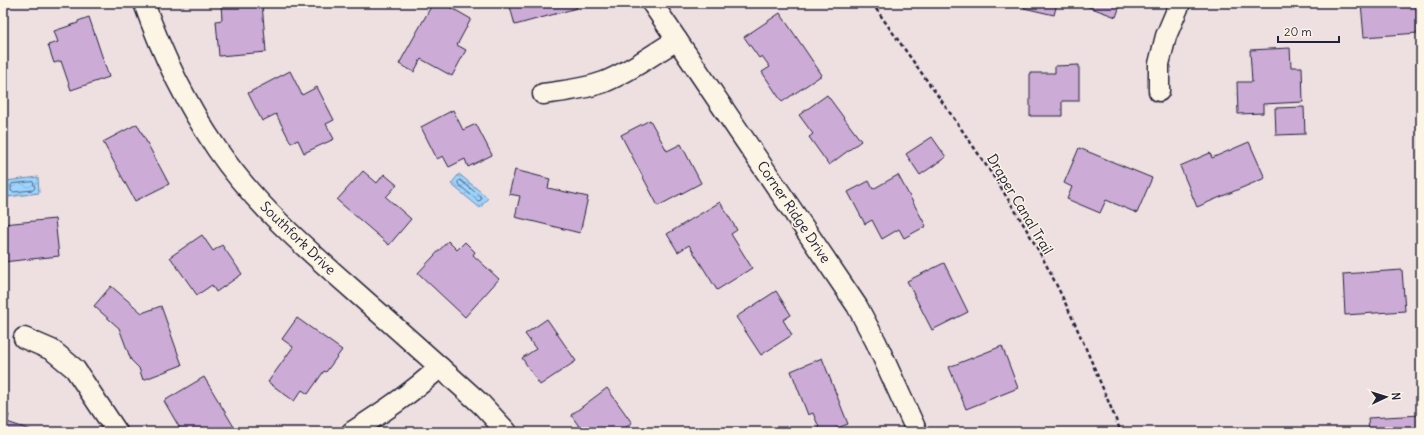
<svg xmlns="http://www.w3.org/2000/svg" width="1424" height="435" font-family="Delius,sans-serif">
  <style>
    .water { fill: url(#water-waves); stroke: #6c8caf }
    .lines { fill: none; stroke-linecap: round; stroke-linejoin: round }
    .shore { stroke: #536988; stroke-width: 1 }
    .building { fill: #ccacd7; stroke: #22223b }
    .minor-casing { stroke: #22223b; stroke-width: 23 }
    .path { stroke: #22223b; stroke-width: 2.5; stroke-dasharray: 4 3; stroke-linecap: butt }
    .minor { stroke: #fcf5e5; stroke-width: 20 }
    .labels { text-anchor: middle; stroke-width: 3; stroke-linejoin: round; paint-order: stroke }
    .street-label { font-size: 14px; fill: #22223b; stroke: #fcf5e5 }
  </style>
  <defs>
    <pattern id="water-waves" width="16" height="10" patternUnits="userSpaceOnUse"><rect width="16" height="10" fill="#9dd3fc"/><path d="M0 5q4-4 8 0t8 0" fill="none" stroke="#87b5d9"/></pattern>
  </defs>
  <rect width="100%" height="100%" fill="#eedfe1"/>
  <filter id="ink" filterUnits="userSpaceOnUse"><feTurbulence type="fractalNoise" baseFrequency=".025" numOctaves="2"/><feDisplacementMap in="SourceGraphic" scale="8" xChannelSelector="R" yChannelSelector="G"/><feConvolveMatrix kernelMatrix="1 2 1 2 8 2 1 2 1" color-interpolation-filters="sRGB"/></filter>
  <g filter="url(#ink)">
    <g class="water">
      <path d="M 459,174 L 488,198 L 480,208 L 451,184 Z"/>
      <path d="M 38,177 L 39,193 L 8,197 L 6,181 Z"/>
    </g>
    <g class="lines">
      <g class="shore">
        <path d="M 460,180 L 481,197 L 481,200 L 478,201 L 458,184 L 458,182 Z"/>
        <path d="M 33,182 L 35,188 L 33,190 L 13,192 L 11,191 L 11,186 L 12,184 Z"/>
      </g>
    </g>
    <g class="building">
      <path d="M 221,3 L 262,3 L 266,52 L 219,56 L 216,21 L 222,20 Z"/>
      <path d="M 433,3 L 443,3 L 471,19 L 457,45 L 466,50 L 452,76 L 421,59 L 414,72 L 399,64 Z"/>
      <path d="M 509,3 L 575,3 L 577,8 L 515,25 Z"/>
      <path d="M 1026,3 L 1057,3 L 1054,15 L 1024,8 Z"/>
      <path d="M 1078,3 L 1121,3 L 1116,17 Z"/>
      <path d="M 1361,3 L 1416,3 L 1418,33 L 1364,37 Z"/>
      <path d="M 780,13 L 822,75 L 782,102 L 762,72 L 770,67 L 762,56 L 759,58 L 744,37 Z"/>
      <path d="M 89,17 L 109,77 L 71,90 L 61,61 L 54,63 L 48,45 L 58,42 L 54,31 L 78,23 L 78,21 Z"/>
      <path d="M 1290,48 L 1291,67 L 1302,67 L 1303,102 L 1263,104 L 1263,113 L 1238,114 L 1237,82 L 1252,82 L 1250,50 Z"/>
      <path d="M 1079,65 L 1079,101 L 1062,101 L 1062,116 L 1030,116 L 1030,73 L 1055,73 L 1055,66 Z"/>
      <path d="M 290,71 L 302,95 L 317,87 L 334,120 L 326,124 L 334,139 L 304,153 L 298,140 L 291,143 L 276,114 L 262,121 L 248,93 Z"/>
      <path d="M 827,95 L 861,141 L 829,165 L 809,137 L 813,134 L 799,115 Z"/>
      <path d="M 1304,107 L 1305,134 L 1276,135 L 1275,108 Z"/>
      <path d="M 453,110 L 463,130 L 476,124 L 492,155 L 468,167 L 465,159 L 449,167 L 443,156 L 437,159 L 421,127 Z"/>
      <path d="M 650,120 L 667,151 L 681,144 L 701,183 L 658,206 L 621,135 Z"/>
      <path d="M 137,124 L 169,184 L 135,201 L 103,142 Z"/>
      <path d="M 932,137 L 946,157 L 920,175 L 906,154 Z"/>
      <path d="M 1249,142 L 1265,178 L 1197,207 L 1180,166 L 1210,153 L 1212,158 Z"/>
      <path d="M 1079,148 L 1152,178 L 1137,213 L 1106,200 L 1100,213 L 1067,199 L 1072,187 L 1064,183 Z"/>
      <path d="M 515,170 L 550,179 L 548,188 L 588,197 L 580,233 L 515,217 L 520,196 L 509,194 Z"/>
      <path d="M 363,171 L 377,183 L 384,174 L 397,185 L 386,197 L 411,219 L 389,245 L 337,200 Z"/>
      <path d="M 898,175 L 926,226 L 904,238 L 899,229 L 882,239 L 872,220 L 865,224 L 848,192 L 869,181 L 873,189 Z"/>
      <path d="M 720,202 L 737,230 L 731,234 L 752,268 L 717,290 L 689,245 L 678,252 L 667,234 Z"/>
      <path d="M 55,219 L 59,256 L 3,262 L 3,224 Z"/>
      <path d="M 202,235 L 213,251 L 222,245 L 242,274 L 216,292 L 212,285 L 197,295 L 170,257 Z"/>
      <path d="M 448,241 L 457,250 L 465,242 L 475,252 L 473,255 L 499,279 L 465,317 L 418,273 Z"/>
      <path d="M 944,263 L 968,312 L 932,330 L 907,281 Z"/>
      <path d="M 1402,270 L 1405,311 L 1345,315 L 1343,274 Z"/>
      <path d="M 111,286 L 142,313 L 161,306 L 182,365 L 143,380 L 139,368 L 131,360 L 119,328 L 94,306 Z"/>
      <path d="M 776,291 L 791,315 L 783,320 L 792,335 L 761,355 L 736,317 Z"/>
      <path d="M 297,318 L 342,350 L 326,372 L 324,371 L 308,394 L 302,390 L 294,401 L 268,382 L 293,347 L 282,339 Z"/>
      <path d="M 547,319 L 576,361 L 540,385 L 522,358 L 536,349 L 525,334 Z"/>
      <path d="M 1002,346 L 1018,388 L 966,409 L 949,367 Z"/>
      <path d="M 822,358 L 848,424 L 827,432 L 821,432 L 813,413 L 808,415 L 791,371 Z"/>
      <path d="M 204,377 L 237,432 L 182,432 L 164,401 Z"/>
      <path d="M 607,388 L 632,423 L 619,432 L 583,432 L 571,415 Z"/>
      <path d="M 3,413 L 9,415 L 7,422 L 37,432 L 3,432 Z"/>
      <path d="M 1421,415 L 1421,432 L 1369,432 L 1368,418 Z"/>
    </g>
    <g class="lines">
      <defs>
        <g id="minor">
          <path d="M 144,3 C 163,57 185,102 217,149 C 253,202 303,246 351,288 C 395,327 439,366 482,405 L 507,432"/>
          <path d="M 652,3 L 857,306 L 876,342 L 917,432"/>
          <path d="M 1159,91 L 1159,64 L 1166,36 L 1180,3"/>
          <path d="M 543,94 C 564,91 585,89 604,82 C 630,72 653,54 677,40"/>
          <path d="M 24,338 L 52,350 L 75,369 L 117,432"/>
          <path d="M 352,432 C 383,412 413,392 440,367"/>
        </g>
      </defs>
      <use href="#minor" class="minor-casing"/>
      <path class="path" d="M 872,3 C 926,81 985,157 1032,239 C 1067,300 1094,367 1121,432"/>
      <use href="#minor" class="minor"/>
    </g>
  </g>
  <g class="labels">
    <g class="street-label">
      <text transform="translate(1020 204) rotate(59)" y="5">Draper Canal Trail</text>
      <text transform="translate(794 212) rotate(56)" y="5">Corner Ridge Drive</text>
      <text transform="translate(298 238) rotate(44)" y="5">Southfork Drive</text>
    </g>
  </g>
  <rect width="1424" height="435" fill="none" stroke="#fcf5e5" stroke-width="16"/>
  <rect x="8" y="8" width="1408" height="419" fill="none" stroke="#22223b" stroke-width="1.5" filter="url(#ink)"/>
  <g transform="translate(1386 397) rotate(86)" stroke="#fcf5e5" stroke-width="3" paint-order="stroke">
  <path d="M0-3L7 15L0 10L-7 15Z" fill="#22223b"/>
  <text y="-6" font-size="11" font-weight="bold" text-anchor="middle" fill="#22223b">N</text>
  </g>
  <path d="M1278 36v6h61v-6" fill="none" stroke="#22223b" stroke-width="2"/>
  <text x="1284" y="36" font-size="12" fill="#22223b" stroke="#fcf5e5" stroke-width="3" paint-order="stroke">20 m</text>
</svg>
